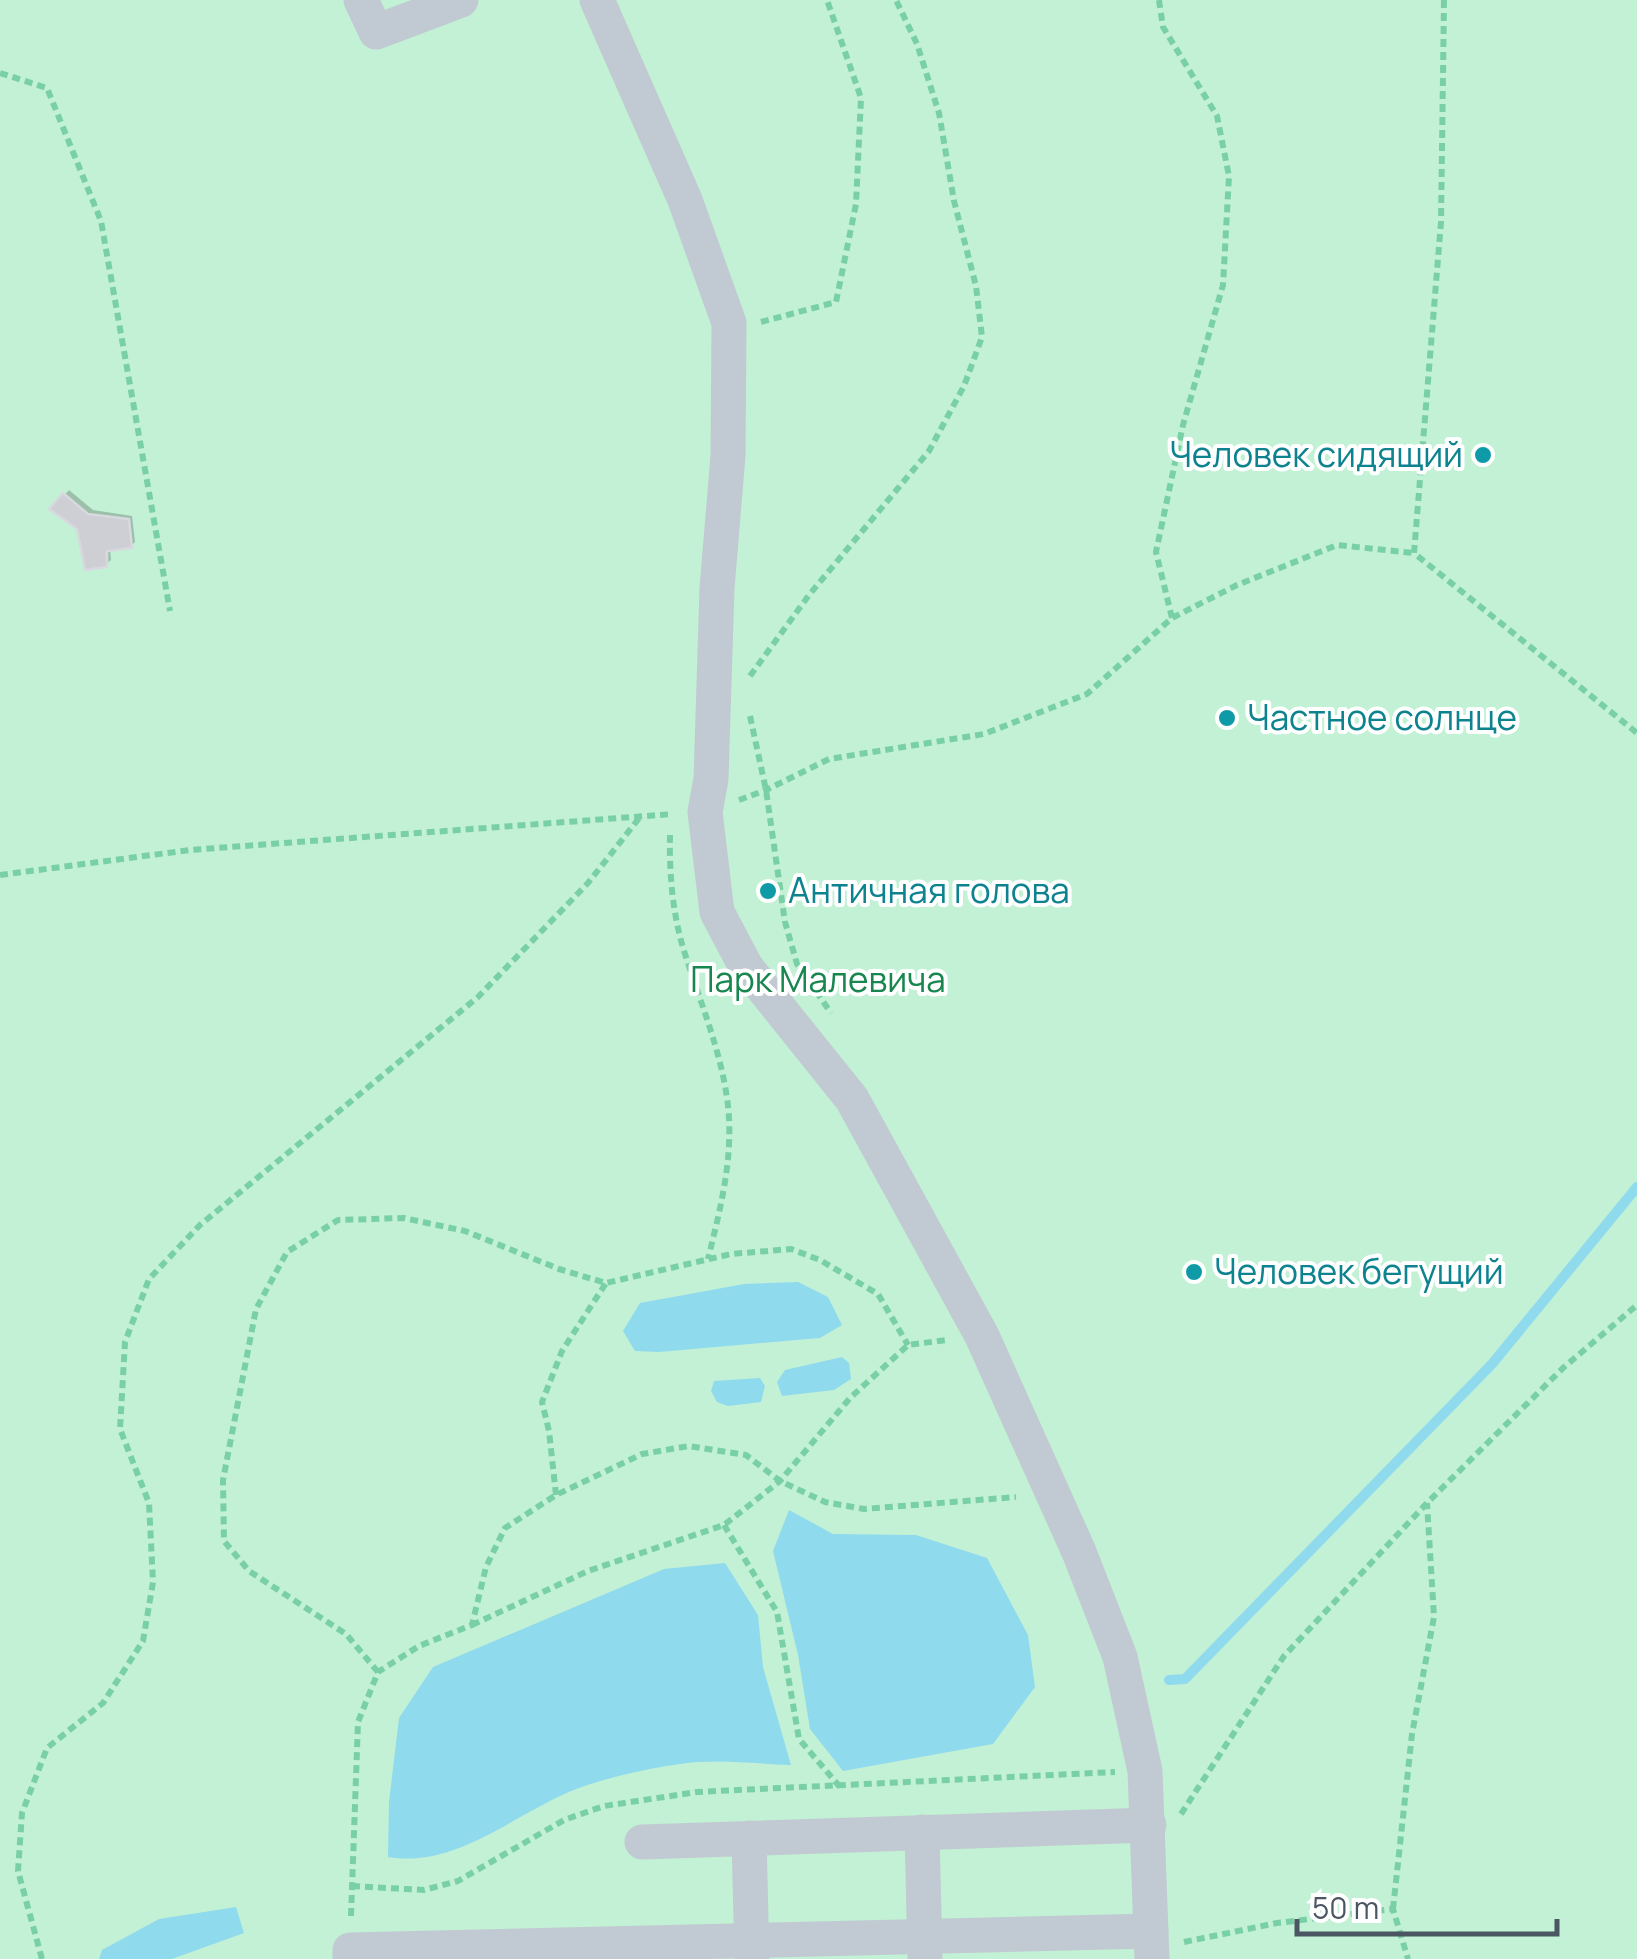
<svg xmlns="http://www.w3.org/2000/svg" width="1637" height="1959" font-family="Manrope,sans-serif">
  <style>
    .green { fill: #c3f1d5 }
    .water { fill: #90daee }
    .shadow { fill: #0003 }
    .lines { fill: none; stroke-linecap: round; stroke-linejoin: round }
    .stream { stroke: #90daee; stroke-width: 10 }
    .building { fill: #cdcfd5; stroke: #d7d9de; stroke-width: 2.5 }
    .path { stroke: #7ad0a6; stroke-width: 6; stroke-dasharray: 8 5; stroke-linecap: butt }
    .minor { stroke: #c1cad2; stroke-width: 35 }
    .culture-dot { fill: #0f9aa8; stroke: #fff; stroke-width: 4 }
    .labels { text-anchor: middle; stroke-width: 8; stroke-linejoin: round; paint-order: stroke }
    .culture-label { font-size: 35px; fill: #0d838f; stroke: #fff; text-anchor: start }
    .park-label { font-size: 35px; fill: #17864f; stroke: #fff }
  </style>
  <rect width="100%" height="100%" fill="#f5f3f3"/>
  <rect class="green" x="0" y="0" width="1637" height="1959"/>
  <g class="water">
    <path d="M 798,1282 L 828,1297 L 842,1325 L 820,1338 L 659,1352 L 635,1351 L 623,1331 L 640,1303 L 744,1284 Z"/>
    <path d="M 842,1357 L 849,1363 L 851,1379 L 834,1390 L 782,1396 L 777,1382 L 785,1370 Z"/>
    <path d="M 760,1378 L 765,1386 L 761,1402 L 728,1406 L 717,1402 L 711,1391 L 714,1381 Z"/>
    <path d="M 789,1510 L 833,1534 L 916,1535 L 987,1558 L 1028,1635 L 1035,1687 L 993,1744 L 843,1771 L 810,1729 L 798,1655 L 773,1551 Z"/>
    <path d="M 725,1563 L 758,1615 L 763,1667 L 791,1765 C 761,1764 729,1760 699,1762 C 667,1764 608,1777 579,1788 C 517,1811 458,1869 388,1857 L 389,1802 L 399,1718 L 433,1667 L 664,1569 Z"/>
    <path d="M 236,1907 L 244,1933 L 172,1959 L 99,1959 L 102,1950 L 159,1919 Z"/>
  </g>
  <path class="shadow" d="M 69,490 L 93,510 L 132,516 L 135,542 L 131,546 L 110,548 L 111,560 L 106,564 L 79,528 L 53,508 Z"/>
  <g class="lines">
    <path class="stream" d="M 1169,1680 L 1185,1679 L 1492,1364 L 1637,1187"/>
  </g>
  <path class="building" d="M 63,493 L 88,514 L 129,519 L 132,548 L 107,551 L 107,567 L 85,570 L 77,529 L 49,509 Z"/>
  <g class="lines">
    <g class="path">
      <path d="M 1159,0 L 1163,27 L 1217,116 L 1229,176 L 1223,285 L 1183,425 L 1156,552 L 1172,618"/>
      <path d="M 1444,0 L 1441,222 L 1414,553 L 1637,733"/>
      <path d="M 0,73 L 47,88 L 101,221 L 170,611"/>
      <path d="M 761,322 L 836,302 L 856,204 L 861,98 L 827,0"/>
      <path d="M 750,676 L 809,595 L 929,451 L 964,386 L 982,337 L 976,286 L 954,201 L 939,113 L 917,44 L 896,0"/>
      <path d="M 750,716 L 766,790 L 785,922 L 797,964 L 831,1013"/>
      <path d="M 739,800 L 766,790 L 829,759 L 984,734 L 1087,694 L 1172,618 L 1237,585 L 1337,545 L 1414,553"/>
      <path d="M 670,835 C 669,875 673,919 686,957 C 701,1004 720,1049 727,1098 C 735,1153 721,1206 708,1259"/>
      <path d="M 0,875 L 190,850 L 673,814"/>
      <path d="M 556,1495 L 549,1431 L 542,1402 L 562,1351 L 606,1283"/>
      <path d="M 724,1525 L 777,1612 L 799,1739 L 840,1787"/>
      <path d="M 472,1625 L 588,1571 L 724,1525 L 780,1481 L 850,1398 L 908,1345 L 946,1340"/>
      <path d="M 378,1672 L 346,1634 L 249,1571 L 224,1541 L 223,1480 L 256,1309 L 287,1252 L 338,1220 L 404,1218 L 465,1231 L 559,1269 L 606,1283 L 731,1254 L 791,1249 L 820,1260 L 878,1294 L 908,1345"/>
      <path d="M 1181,1814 L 1284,1656 L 1427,1503 L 1563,1368 L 1637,1305"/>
      <path d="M 352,1886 L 424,1890 L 458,1881 L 564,1820 L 604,1806 L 697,1792 L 1115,1772"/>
      <path d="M 1393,1909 L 1412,1734 L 1434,1617 L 1427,1503"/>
      <path d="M 351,1916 L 358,1722 L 378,1672 L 419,1646 L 472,1625 L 486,1567 L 505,1528 L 556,1495 L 642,1454 L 689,1446 L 746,1455 L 780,1481 L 825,1502 L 864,1509 L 1016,1497"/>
      <path d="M 1184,1942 L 1277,1923 L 1393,1909 L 1408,1959"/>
      <path d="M 42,1959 L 18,1871 L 22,1813 L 47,1748 L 103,1703 L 143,1641 L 153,1582 L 149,1503 L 120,1429 L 125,1342 L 149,1279 L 200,1225 L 478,997 L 588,883 L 640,817"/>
    </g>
    <g class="minor">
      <path d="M 361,0 L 376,32 L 461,0"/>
      <path d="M 597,0 L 685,200 L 729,323 L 728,456 L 717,588 L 711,779 L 705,812 L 717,912 L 746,967 L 852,1099 L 982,1336 L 1079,1552 L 1120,1657 L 1145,1771 L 1152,1959"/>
      <path d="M 922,1832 L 925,1958"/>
      <path d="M 749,1838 L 752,1959"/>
      <path d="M 642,1842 L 1149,1825"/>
      <path d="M 350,1959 L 350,1950 L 1151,1931"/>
    </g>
  </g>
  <g class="culture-dot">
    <circle cx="1483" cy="455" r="10"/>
    <circle cx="1227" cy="718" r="10"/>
    <circle cx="768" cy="891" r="10"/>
    <circle cx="1194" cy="1272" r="10"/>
  </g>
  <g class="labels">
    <g class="culture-label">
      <text x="1463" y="467" text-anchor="end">Человек сидящий</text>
      <text x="1247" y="730">Частное солнце</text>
      <text x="788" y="903">Античная голова</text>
      <text x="1214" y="1284">Человек бегущий</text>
    </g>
    <g class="park-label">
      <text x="818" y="992">Парк Малевича</text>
    </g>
  </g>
  <path d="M1297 1919v15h260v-15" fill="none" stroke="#4a5661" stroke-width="5"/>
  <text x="1312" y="1919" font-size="30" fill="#4a5661" stroke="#ffffff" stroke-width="8" paint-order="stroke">50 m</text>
</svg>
